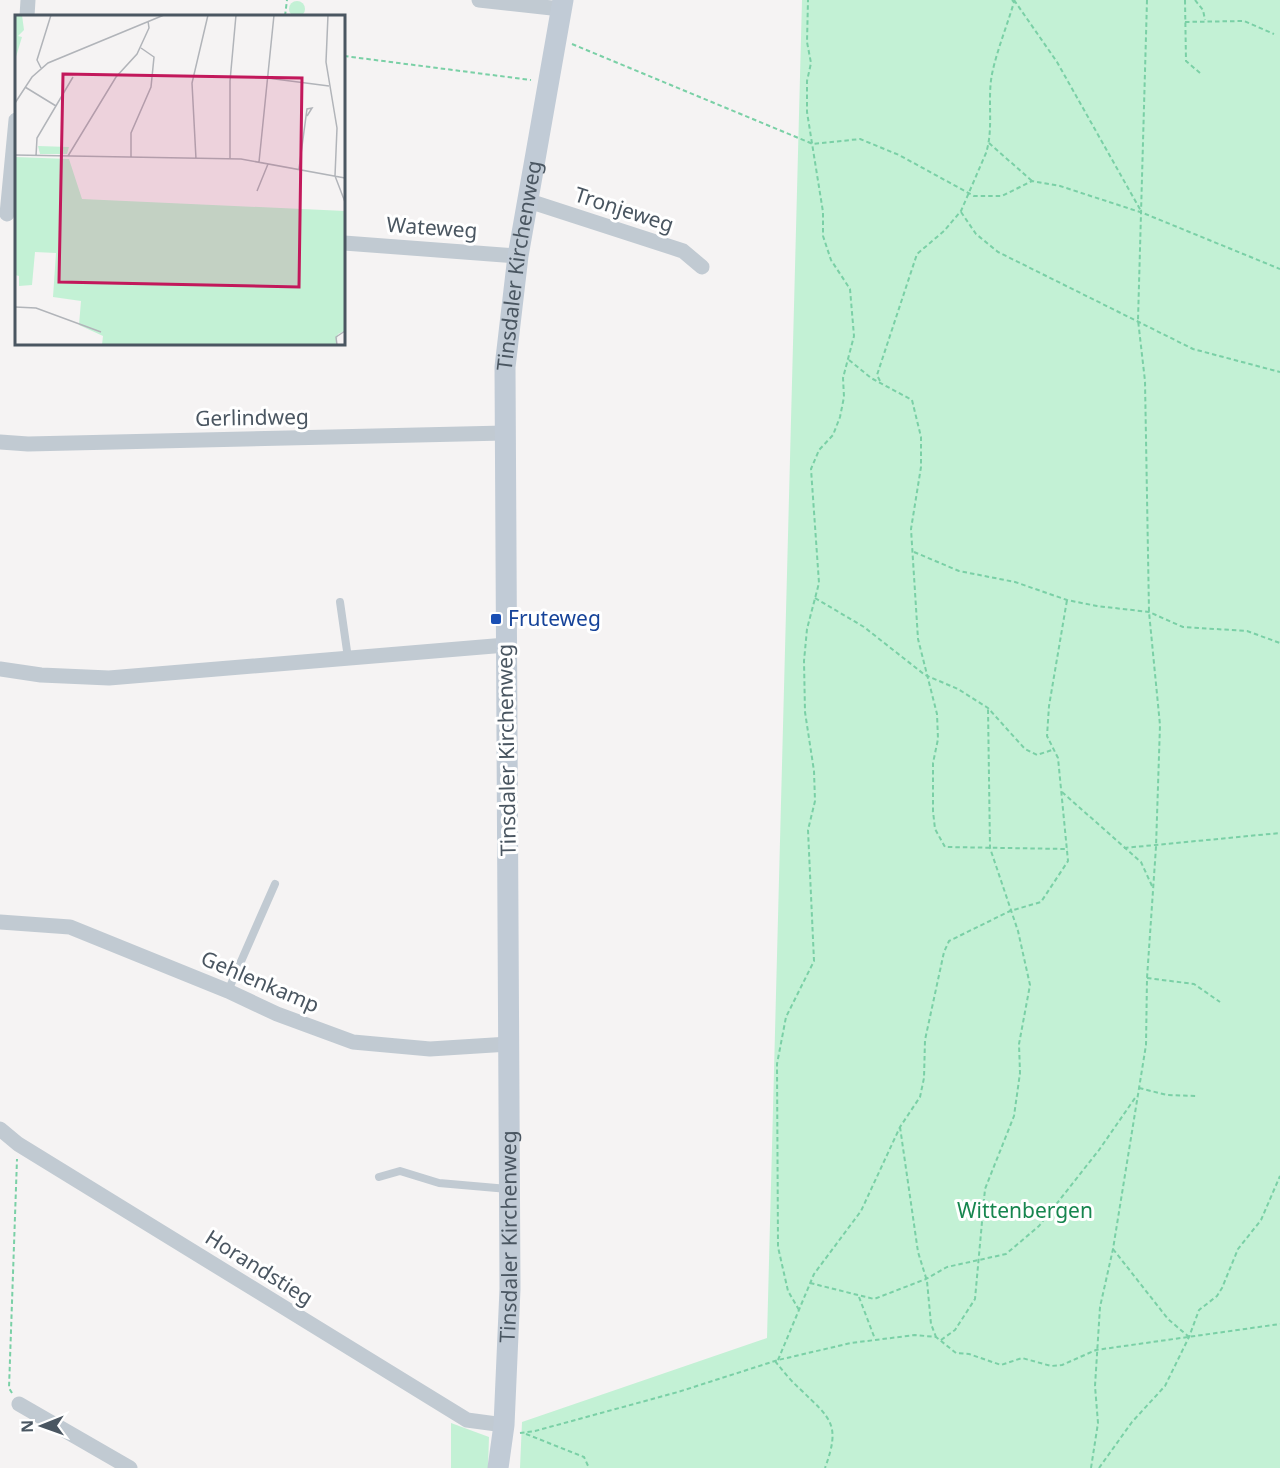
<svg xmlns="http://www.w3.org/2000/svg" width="1280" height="1468" font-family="'Noto Sans',sans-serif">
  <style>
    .green { fill: #c3f1d5 }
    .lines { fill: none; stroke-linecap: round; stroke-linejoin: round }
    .path { stroke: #7ad0a6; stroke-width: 2; stroke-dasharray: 4.5 3; stroke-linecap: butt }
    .lane { stroke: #c1cad2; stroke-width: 8 }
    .street { stroke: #c1cad2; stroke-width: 15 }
    .secondary { stroke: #c1cbd6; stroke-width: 21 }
    .transit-dot { fill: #1a4fb4; stroke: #fff; stroke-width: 2 }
    .labels { text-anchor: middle; stroke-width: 6; stroke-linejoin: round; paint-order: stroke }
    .street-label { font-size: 21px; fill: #4a5661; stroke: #fff }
    .transit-label { font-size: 21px; fill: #164399; stroke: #fff; text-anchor: start }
    .park-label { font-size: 21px; fill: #17864f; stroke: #fff }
    .inset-road { fill: none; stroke: #b1b4b9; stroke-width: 1.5 }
    .view { fill: #c2185b; fill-opacity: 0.15; stroke: #c2185b; stroke-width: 3 }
    .inset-edge { fill: none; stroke: #4a5661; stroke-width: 3 }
  </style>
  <rect width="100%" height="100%" fill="#f5f3f3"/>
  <g class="green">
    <path d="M 802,0 L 1280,0 L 1280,1468 L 520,1468 L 522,1422 L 767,1338 Z"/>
    <circle cx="297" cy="9" r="8"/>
    <path d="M 451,1423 L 489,1437 L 488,1468 L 451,1468 Z"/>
  </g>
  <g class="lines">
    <g class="path">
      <path d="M 1014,0 L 1057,62 L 1141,211"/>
      <path d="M 1185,0 L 1186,61 L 1200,73"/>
      <path d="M 1195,0 L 1203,10 L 1205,20"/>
      <path d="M 285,16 L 287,0"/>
      <path d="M 1185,22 L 1244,21 L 1274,34"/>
      <path d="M 572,44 L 813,144 L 860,139 L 899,155 L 974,196 L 1002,196 L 1032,181 L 1060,186 L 1143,213 L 1280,269"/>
      <path d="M 344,56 L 531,80"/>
      <path d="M 989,143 L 1032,181"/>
      <path d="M 961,212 L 976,234 L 998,252 L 1193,349 L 1280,372"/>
      <path d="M 849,360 L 871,378 L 912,400 L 921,437 L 921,467 L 911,529 L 918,639 L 937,714 L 938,739 L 933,763 L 933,811 L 935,829 L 945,847 L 1068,849"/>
      <path d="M 880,381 L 877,375 L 917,254 L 944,231 L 961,211 L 986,153 C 994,128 987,100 992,74 C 997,50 1007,26 1014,2 L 1012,0"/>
      <path d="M 914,552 L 959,571 L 1015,582 L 1067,600 L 1097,606 L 1149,612 L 1183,627 L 1247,631 L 1280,643"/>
      <path d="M 815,598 L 864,627 L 925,675 L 958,689 L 988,708 L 1025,749 L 1037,755 L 1052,750"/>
      <path d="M 1062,792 L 1141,862 L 1152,886"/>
      <path d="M 1124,848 L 1280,833"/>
      <path d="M 1147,978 L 1194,984 L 1220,1002"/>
      <path d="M 1139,1088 L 1167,1095 L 1197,1096"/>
      <path d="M 900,1127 L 918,1252 L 927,1281 L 931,1324 L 936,1337"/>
      <path d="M 1113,1249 L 1168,1319 L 1189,1337"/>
      <path d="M 810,1283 L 874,1299 L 926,1279 L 947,1267 L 1006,1254 L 1039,1226 L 1099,1150 L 1135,1098"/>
      <path d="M 859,1297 L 875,1339"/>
      <path d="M 799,1310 L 788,1291 L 778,1247 L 777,1064 L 786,1017 L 814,961 L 808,830 L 815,801 L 814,771 L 805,712 L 804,661 L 807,629 L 819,583 L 811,469 L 819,450 L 833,435 L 840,417 L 844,397 L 843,378 L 854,336 L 850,289 L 831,260 L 823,236 L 823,212 L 807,112 L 807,81 L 811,63 L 807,42 L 808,0"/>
      <path d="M 941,1340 L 955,1330 L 975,1299 L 985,1189 L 1014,1116 L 1020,1073 L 1019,1044 L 1030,985 L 1018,931 L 990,848 L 988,708"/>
      <path d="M 778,1360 L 814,1274 L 861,1211 L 900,1127 L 920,1097 L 924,1078 L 925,1040 L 944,952 L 949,941 L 1010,911 L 1041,902 L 1068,861 L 1058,758 L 1047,736 L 1049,706 L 1067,600"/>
      <path d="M 775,1361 C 783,1371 791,1381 800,1389 C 831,1419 841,1424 825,1468"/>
      <path d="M 12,1393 L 9,1388 L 17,1159"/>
      <path d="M 520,1433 L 535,1431 L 678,1392 L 778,1360 L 851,1343 L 915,1335 L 936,1337 L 956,1353 L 969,1354 L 1001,1365 L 1022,1358 L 1051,1366 L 1062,1365 L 1096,1350 L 1280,1324"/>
      <path d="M 526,1434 L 584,1457 L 589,1468"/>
      <path d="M 1091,1468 L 1098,1423 L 1095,1386 L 1100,1307 L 1113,1249 L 1146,1045 L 1147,978 L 1156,847 L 1160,725 L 1149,612 L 1145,381 L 1138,320 L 1147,0"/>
      <path d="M 1099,1468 L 1132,1422 L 1165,1386 L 1189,1337 L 1199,1310 L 1217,1296 L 1222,1288 L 1238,1249 L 1261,1220 L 1280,1176"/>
    </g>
    <g class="lane">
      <path d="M 340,602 L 348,658"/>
      <path d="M 228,991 L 275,884"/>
      <path d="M 379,1177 L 400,1171 L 439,1183 L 508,1189"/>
    </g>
    <g class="street">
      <path d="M 479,0 L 561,9"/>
      <path d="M 27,16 L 28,0"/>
      <path d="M 529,201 L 683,251 L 702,267"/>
      <path d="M 7,214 L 16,120"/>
      <path d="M 344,243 L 518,256"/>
      <path d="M 0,442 L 28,444 L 505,433"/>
      <path d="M 0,669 L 41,675 L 109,678 L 506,645"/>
      <path d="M 0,922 L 70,927 L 228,991 L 277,1014 L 353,1042 L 430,1049 L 509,1044"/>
      <path d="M 0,1129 L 18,1144 L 467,1420 L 504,1425"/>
      <path d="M 19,1404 L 130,1468"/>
    </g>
    <path class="secondary" id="s1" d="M 498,1468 L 504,1425 L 510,1289 L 505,367 L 518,256 L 563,0"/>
  </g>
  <rect class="transit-dot" x="490" y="613" width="12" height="12" rx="3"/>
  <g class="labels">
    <g class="street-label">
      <text transform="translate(624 210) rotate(18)" y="7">Tronjeweg</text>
      <text transform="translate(432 228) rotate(4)" y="7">Wateweg</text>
      <text dy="7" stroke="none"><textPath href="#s1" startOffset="1204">Tinsdaler Kirchenweg</textPath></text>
      <text transform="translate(252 418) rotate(-1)" y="7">Gerlindweg</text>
      <text transform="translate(507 750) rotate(-91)" y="7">Tinsdaler Kirchenweg</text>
      <text transform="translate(260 982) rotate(23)" y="7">Gehlenkamp</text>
      <text dy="7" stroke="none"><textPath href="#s1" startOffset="232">Tinsdaler Kirchenweg</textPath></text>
      <text transform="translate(259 1268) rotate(32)" y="7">Horandstieg</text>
    </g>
    <g class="transit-label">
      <text x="508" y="626">Fruteweg</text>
    </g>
    <g class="park-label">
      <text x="1025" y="1218">Wittenbergen</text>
    </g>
  </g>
  <g transform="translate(15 15)">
    <rect width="330" height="330" fill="#f5f3f3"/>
    <path d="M 0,0 L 7,0 L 9,15 L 3,21 L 7,22 L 0,45 ZM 23,131 L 54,132 L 52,139 L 25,139 ZM 0,142 L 54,144 L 67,184 L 330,196 L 330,316 L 323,319 L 321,330 L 87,330 L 88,321 L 64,310 L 66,286 L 38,282 L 41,238 L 20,237 L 17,270 L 4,271 L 4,261 L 0,260 Z" fill="#c3f1d5"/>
    <path class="inset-road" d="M 313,0 L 311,47 L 322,113 L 320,161 L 330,187M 26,53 L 22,45 L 36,0M 252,63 L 314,71M 10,72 L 41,91M 0,88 L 17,62 L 33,48 L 149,0M 0,140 L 226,144 L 330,163M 21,141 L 22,123 L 58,62M 53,141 L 101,62 L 122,39 L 134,13 L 133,6M 116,143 L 116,118 L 136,72 L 139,42 L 126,33M 181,144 L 177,68 L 193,0M 215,144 L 215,66 L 221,0M 244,147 L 259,0M 284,154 L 292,94 L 297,93 L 292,101M 242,176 L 253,149M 0,292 L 21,293 L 86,317M 322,330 L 321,322 L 330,316"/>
    <path class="view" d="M 48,59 L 287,63 L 284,272 L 44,267 Z"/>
    <rect width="330" height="330" class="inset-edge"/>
  </g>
  <g transform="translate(42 1426) rotate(269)" stroke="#ffffff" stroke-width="4.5" paint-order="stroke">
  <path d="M0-4.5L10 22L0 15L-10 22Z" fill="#4a5661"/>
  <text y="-9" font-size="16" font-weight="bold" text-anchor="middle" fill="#4a5661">N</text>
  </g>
</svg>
